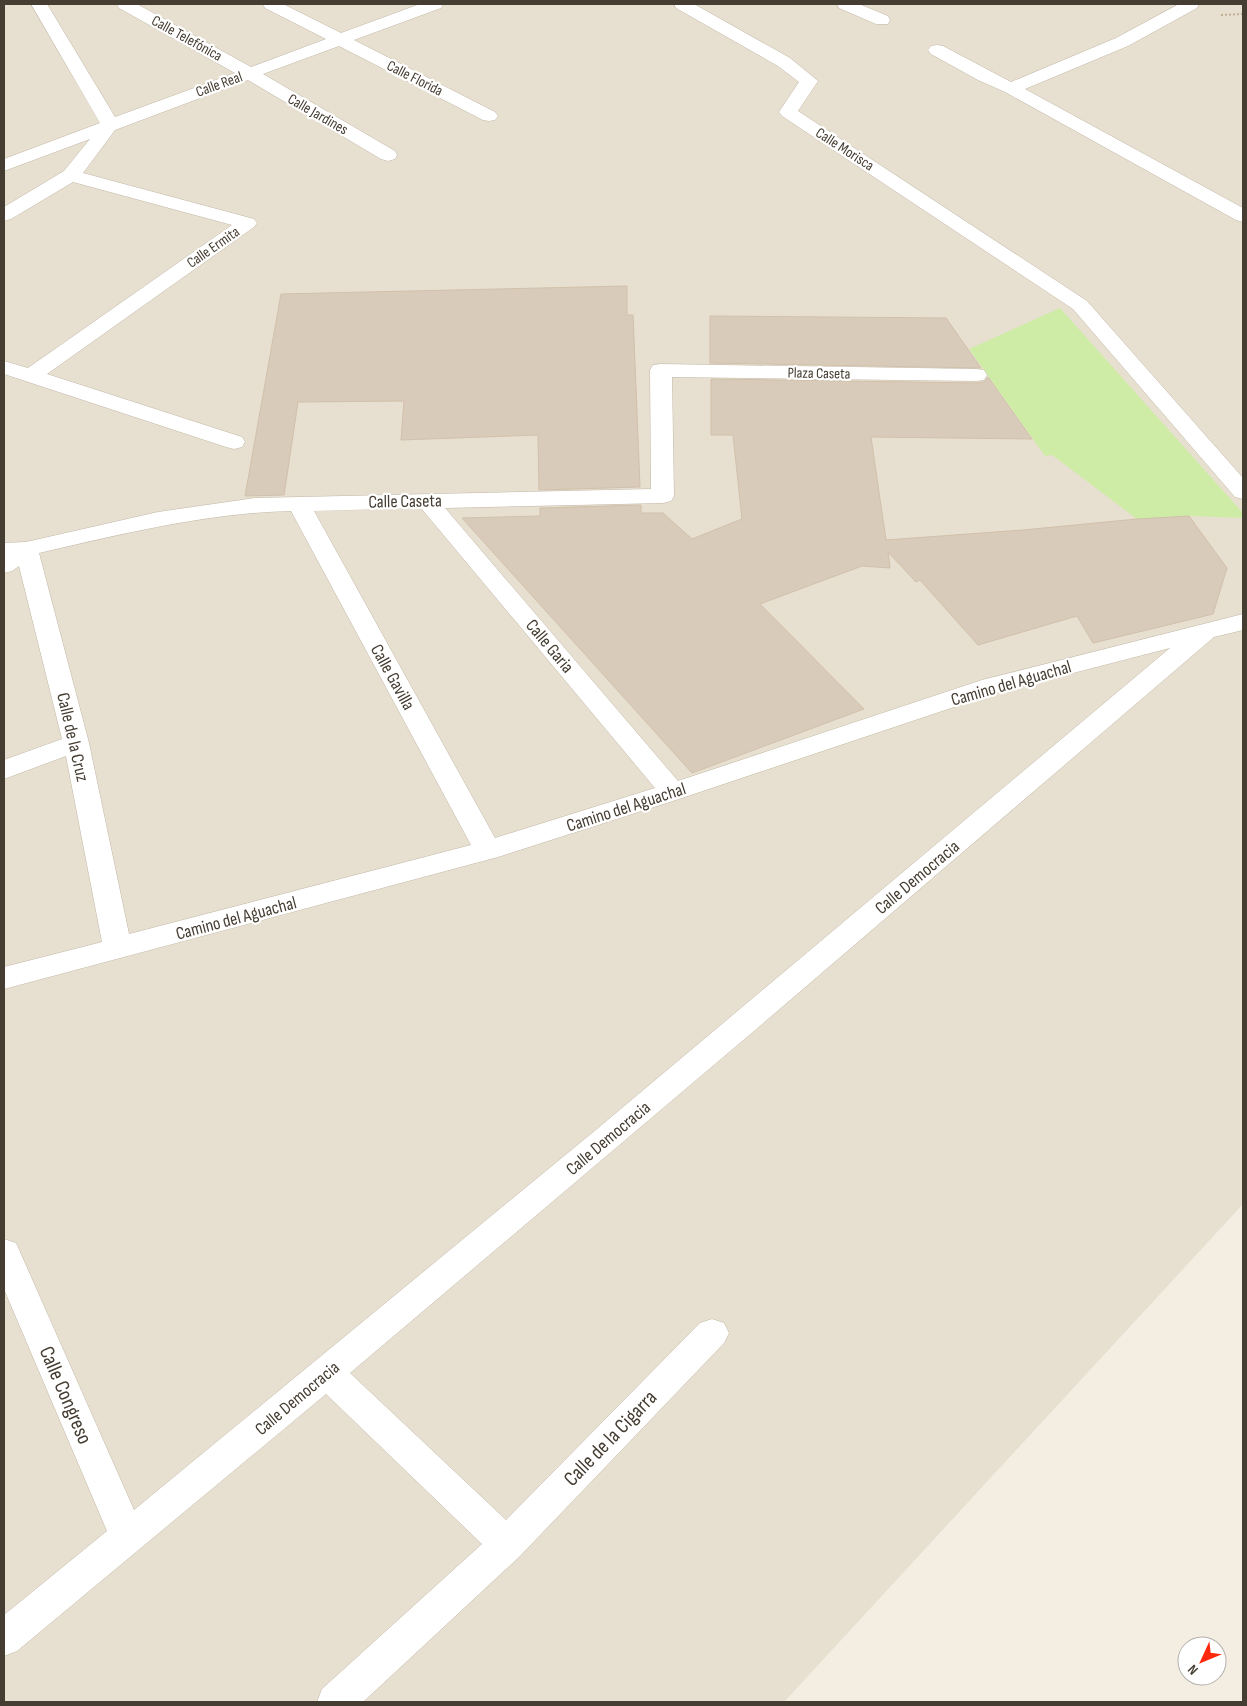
<svg xmlns="http://www.w3.org/2000/svg" width="1247" height="1706" font-family="'Sofia Sans Condensed',sans-serif">
  <style>
    .residential { fill: #e7dfd0 }
    .green { fill: #cfeca7 }
    .building { fill: #d9cbba; stroke: #d1c0aa }
    .lines { fill: none; stroke-linecap: round; stroke-linejoin: round }
    .street-casing { stroke: #c2b8a7; stroke-width: 1 }
    .path { stroke: #c2b094; stroke-width: 2; stroke-dasharray: 2 2; stroke-linecap: butt }
    .street { fill: #fff; fill-rule: evenodd }
    .labels { text-anchor: middle; stroke-width: 4.5; stroke-linejoin: round; paint-order: stroke }
    .far-street-label { font-size: 15px; fill: #453d32; stroke: #fff }
    .street-label { font-size: 18px; fill: #453d32; stroke: #fff }
    .near-street-label { font-size: 21px; fill: #453d32; stroke: #fff }
  </style>
  <rect width="100%" height="100%" fill="#f3ede2"/>
  <path class="residential" d="M 4,4 L 1243,4 L 1243,1204 L 784,1702 L 4,1702 Z"/>
  <path class="green" d="M 1060,308 L 1243,513 L 1243,518 L 1189,516 L 1137,519 L 1052,455 L 1045,456 L 969,349 Z"/>
  <g class="building">
    <path d="M 627,286 L 627,315 L 633,315 L 640,487 L 539,490 L 538,435 L 401,440 L 404,401 L 298,402 L 284,495 L 245,496 L 281,294 Z"/>
    <path d="M 710,316 L 946,318 L 981,368 L 710,363 Z"/>
    <path d="M 988,377 L 1032,439 L 871,437 L 886,540 L 1023,530 L 1137,519 L 1189,516 L 1227,568 L 1213,614 L 1093,643 L 1077,616 L 978,645 L 920,580 L 916,582 L 888,552 L 890,568 L 862,566 L 760,604 L 864,709 L 692,773 L 462,518 L 540,516 L 540,508 L 641,505 L 641,513 L 663,513 L 692,539 L 742,519 L 733,435 L 711,435 L 711,379 L 976,383 L 984,382 Z"/>
  </g>
  <g class="lines">
    <defs>
      <g id="street">
        <path d="M 31,4 L 47,4 L 115,117 L 235,73 L 119,8 L 117,4 L 137,4 L 251,67 L 326,39 L 265,8 L 263,4 L 283,4 L 341,33 L 420,4 L 443,4 L 441,8 L 354,40 L 495,112 L 498,116 L 495,120 L 489,121 L 483,120 L 339,46 L 263,74 L 395,151 L 397,155 L 395,159 L 388,161 L 381,159 L 248,80 L 115,130 L 83,173 L 254,219 L 257,223 L 254,227 L 47,374 L 242,437 L 245,442 L 242,447 L 234,449 L 226,447 L 4,374 L 4,361 L 28,368 L 232,225 L 73,182 L 11,219 L 4,221 L 4,207 L 64,171 L 90,139 L 4,171 L 4,159 L 100,123 Z"/>
        <path d="M 674,4 L 694,4 L 790,58 L 818,81 L 798,111 L 1087,301 L 1243,478 L 1243,499 L 1235,497 L 1073,309 L 782,116 L 779,112 L 799,82 L 778,66 L 676,8 Z"/>
        <path d="M 837,4 L 859,4 L 888,16 L 890,20 L 888,24 L 876,24 L 839,8 Z"/>
        <path d="M 1179,4 L 1199,4 L 1197,8 L 1128,46 L 1025,89 L 1243,208 L 1243,222 L 1236,220 L 1005,92 L 978,80 L 931,54 L 928,50 L 931,46 L 937,45 L 943,46 L 1011,82 L 1116,38 Z"/>
        <path d="M 661,364 L 976,369 L 984,370 L 987,375 L 984,380 L 976,381 L 672,377 L 674,496 L 671,501 L 663,503 L 445,508 L 678,781 L 982,680 L 1243,614 L 1243,630 L 1214,637 L 768,1019 L 350,1373 L 506,1520 L 700,1323 L 712,1319 L 724,1323 L 729,1333 L 724,1343 L 520,1556 L 363,1702 L 317,1702 L 322,1689 L 482,1544 L 326,1394 L 17,1651 L 4,1656 L 4,1615 L 107,1531 L 4,1289 L 4,1239 L 16,1243 L 20,1252 L 134,1510 L 597,1129 L 1170,648 L 999,692 L 682,798 L 498,857 L 4,989 L 4,967 L 102,942 L 66,756 L 4,779 L 4,760 L 62,739 L 19,566 L 12,571 L 4,573 L 4,543 L 26,542 L 158,512 L 255,498 L 651,489 L 650,370 L 653,365 ZM 421,508 L 655,788 L 495,838 L 314,511 ZM 291,511 L 471,845 L 129,934 L 89,743 L 39,553 C 122,534 206,513 291,511 Z"/>
      </g>
    </defs>
    <use href="#street" class="street-casing"/>
    <path class="path" d="M 1221,15 L 1243,14"/>
    <use href="#street" class="street"/>
  </g>
  <g class="labels">
    <g class="far-street-label">
      <text transform="translate(187 38) rotate(29)" y="5">Calle Telefónica</text>
      <text transform="translate(415 78) rotate(27)" y="5">Calle Florida</text>
      <text transform="translate(219 84) rotate(-20)" y="5">Calle Real</text>
      <text transform="translate(318 114) rotate(30)" y="5">Calle Jardines</text>
      <text transform="translate(845 149) rotate(33)" y="5">Calle Morisca</text>
      <text transform="translate(213 247) rotate(-35)" y="5">Calle Ermita</text>
      <text transform="translate(819 373) rotate(1)" y="5">Plaza Caseta</text>
    </g>
    <g class="street-label">
      <text transform="translate(405 501) rotate(-1)" y="6">Calle Caseta</text>
      <text transform="translate(550 646) rotate(50)" y="6">Calle Garia</text>
      <text transform="translate(393 677) rotate(61)" y="6">Calle Gavilla</text>
      <text transform="translate(1011 683) rotate(-16)" y="6">Camino del Aguachal</text>
      <text transform="translate(73 737) rotate(77)" y="6">Calle de la Cruz</text>
      <text transform="translate(626 807) rotate(-18)" y="6">Camino del Aguachal</text>
      <text transform="translate(917 877) rotate(-40)" y="6">Calle Democracia</text>
      <text transform="translate(236 918) rotate(-15)" y="6">Camino del Aguachal</text>
      <text transform="translate(608 1138) rotate(-40)" y="6">Calle Democracia</text>
      <text transform="translate(297 1398) rotate(-40)" y="6">Calle Democracia</text>
    </g>
    <g class="near-street-label">
      <text transform="translate(66 1395) rotate(67)" y="7">Calle Congreso</text>
      <text transform="translate(610 1438) rotate(-46)" y="7">Calle de la Cigarra</text>
    </g>
  </g>
  <rect width="1247" height="1706" fill="none" stroke="#453d32" stroke-width="10"/>
  <g transform="translate(1202 1661) rotate(226)"><circle r="24" fill="#ffffff" stroke="#b5b1ad"/>
  <path d="M0-4L9 19L0 12L-9 19Z" fill="#ff280d"/>
  <text y="-8" font-size="14" font-weight="bold" text-anchor="middle" fill="#453d32">N</text>
  </g>
</svg>
